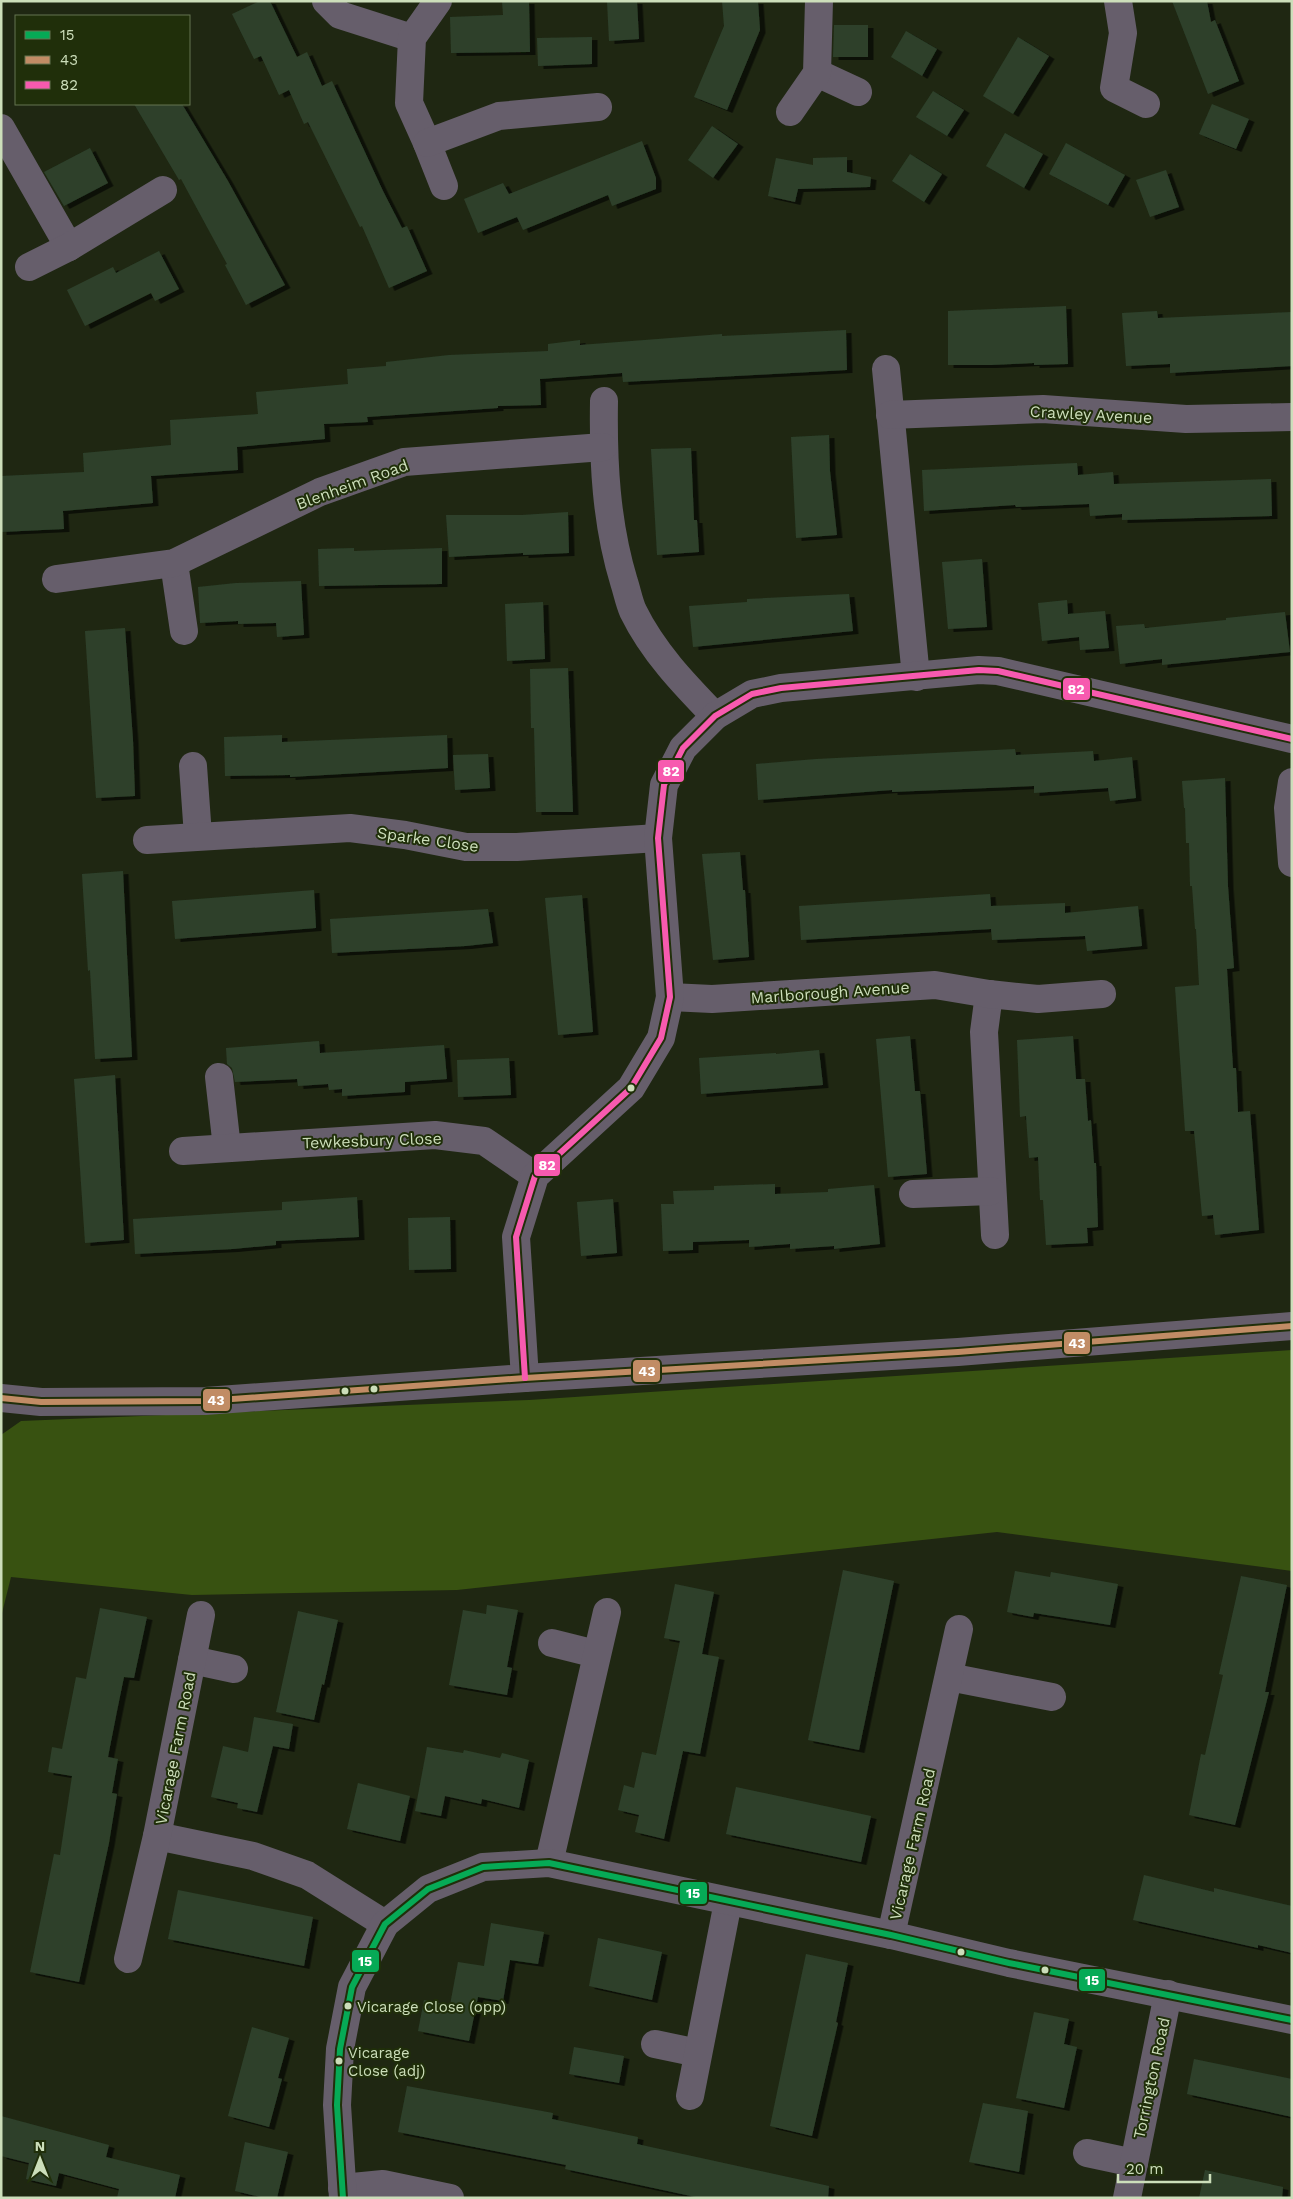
<svg xmlns="http://www.w3.org/2000/svg" width="1293" height="2199" font-family="'Work Sans',sans-serif">
  <style>
    .green { fill: #385211 }
    .building { fill: #2d402b; filter: url(#shadow) }
    .lines { fill: none; stroke-linecap: round; stroke-linejoin: round }
    .minor { stroke: #665e6b; stroke-width: 28 }
    .bus-1-casing { stroke: #202f0a; stroke-width: 10 }
    .bus-2-casing { stroke: #202f0a; stroke-width: 10 }
    .bus-3-casing { stroke: #202f0a; stroke-width: 10 }
    .bus-1 { stroke: #06aa56; stroke-width: 6 }
    .bus-2 { stroke: #c18c65; stroke-width: 6 }
    .bus-3 { stroke: #f75aaf; stroke-width: 6 }
    .bus-dot { fill: #ccdeba; stroke: #202f0a; stroke-width: 2 }
    .labels { text-anchor: middle; stroke-width: 4; stroke-linejoin: round; paint-order: stroke }
    .bus-label { font-size: 15px; fill: #ccdeba; stroke: #202f0a; text-anchor: start }
    .street-label { font-size: 16px; fill: #ccdeba; stroke: #202f0a }
    .line-badge { stroke: #202f0a; stroke-width: 2 }
    .badge-label { font-size: 14px; text-anchor: middle; font-weight: bold; fill: #fff }
  </style>
  <defs>
    <filter id="shadow"><feDropShadow dx="5.5" dy="3" stdDeviation="0" flood-color="#0009"/></filter>
  </defs>
  <rect width="100%" height="100%" fill="#1f2712"/>
  <path class="green" d="M 1292,1350 L 1292,1571 L 997,1532 L 457,1590 L 192,1595 L 11,1577 L 1,1617 L 1,1435 L 21,1421 L 529,1400 Z"/>
  <g class="building">
    <path d="M 260,1 L 270,1 L 297,57 L 307,52 L 322,86 L 332,81 L 383,191 L 402,228 L 407,226 L 427,271 L 389,288 L 362,226 L 360,227 L 308,122 L 304,124 L 289,90 L 279,95 L 261,56 L 254,59 L 232,14 Z"/>
    <path d="M 502,1 L 529,1 L 530,52 L 451,53 L 450,17 L 503,15 Z"/>
    <path d="M 607,1 L 637,1 L 639,39 L 609,41 Z"/>
    <path d="M 722,1 L 758,1 L 760,30 L 727,110 L 694,97 L 724,26 Z"/>
    <path d="M 1172,1 L 1207,1 L 1211,22 L 1215,20 L 1239,81 L 1208,94 Z"/>
    <path d="M 834,25 L 868,25 L 868,57 L 833,57 Z"/>
    <path d="M 906,31 L 937,49 L 922,76 L 891,57 Z"/>
    <path d="M 592,37 L 592,64 L 538,66 L 537,38 Z"/>
    <path d="M 1018,37 L 1049,56 L 1013,114 L 983,96 Z"/>
    <path d="M 933,91 L 964,110 L 947,136 L 916,117 Z"/>
    <path d="M 134,104 L 182,104 L 228,181 L 285,285 L 246,305 L 225,265 L 227,264 L 181,179 L 179,180 Z"/>
    <path d="M 1212,104 L 1249,119 L 1236,149 L 1199,134 Z"/>
    <path d="M 712,126 L 738,144 L 713,178 L 688,160 Z"/>
    <path d="M 1005,133 L 1043,154 L 1024,188 L 986,166 Z"/>
    <path d="M 642,141 L 656,178 L 656,189 L 612,206 L 608,195 L 523,230 L 517,217 L 478,233 L 464,199 L 503,183 L 509,194 Z"/>
    <path d="M 1066,143 L 1125,175 L 1108,205 L 1049,174 Z"/>
    <path d="M 90,148 L 108,183 L 64,206 L 44,172 Z"/>
    <path d="M 910,154 L 942,174 L 924,202 L 892,181 Z"/>
    <path d="M 847,157 L 847,172 L 871,177 L 870,187 L 798,189 L 795,202 L 768,196 L 776,158 L 813,165 L 813,158 Z"/>
    <path d="M 1166,170 L 1179,207 L 1150,217 L 1136,180 Z"/>
    <path d="M 159,251 L 179,289 L 155,301 L 151,293 L 85,326 L 67,290 L 113,267 L 116,273 Z"/>
    <path d="M 1066,306 L 1068,364 L 1034,365 L 1034,363 L 991,365 L 948,365 L 948,311 Z"/>
    <path d="M 1157,311 L 1158,318 L 1292,312 L 1292,366 L 1170,373 L 1170,364 L 1126,366 L 1122,313 Z"/>
    <path d="M 846,330 L 847,370 L 623,382 L 622,373 L 540,379 L 541,405 L 498,406 L 498,408 L 367,417 L 368,422 L 324,424 L 325,439 L 237,447 L 238,470 L 151,476 L 153,503 L 63,511 L 64,529 L 1,532 L 1,476 L 84,472 L 83,453 L 171,445 L 170,420 L 258,414 L 256,392 L 348,384 L 347,369 L 386,366 L 386,362 L 449,355 L 548,351 L 548,344 L 580,340 L 580,345 L 722,334 L 722,336 Z"/>
    <path d="M 829,435 L 830,471 L 837,535 L 796,538 L 791,437 Z"/>
    <path d="M 691,448 L 694,520 L 697,520 L 699,552 L 657,555 L 651,449 Z"/>
    <path d="M 1077,463 L 1078,475 L 1113,472 L 1114,484 L 1271,479 L 1272,516 L 1122,520 L 1122,514 L 1090,516 L 1089,504 L 1016,507 L 1015,505 L 924,511 L 922,470 Z"/>
    <path d="M 568,512 L 569,553 L 523,555 L 523,553 L 449,557 L 446,515 L 522,515 Z"/>
    <path d="M 354,548 L 354,551 L 442,548 L 442,584 L 319,586 L 318,549 Z"/>
    <path d="M 982,559 L 987,627 L 948,629 L 942,562 Z"/>
    <path d="M 301,581 L 304,635 L 277,637 L 276,623 L 238,624 L 238,621 L 200,623 L 198,587 L 236,583 Z"/>
    <path d="M 849,594 L 853,631 L 693,647 L 689,606 L 747,602 L 747,599 Z"/>
    <path d="M 1067,600 L 1068,614 L 1105,611 L 1109,648 L 1080,650 L 1079,637 L 1042,641 L 1038,603 Z"/>
    <path d="M 543,602 L 545,659 L 507,661 L 505,604 Z"/>
    <path d="M 1285,612 L 1290,652 L 1162,665 L 1162,659 L 1120,664 L 1116,626 L 1144,624 L 1145,628 L 1226,620 L 1226,618 Z"/>
    <path d="M 125,628 L 133,740 L 135,796 L 96,798 L 85,631 Z"/>
    <path d="M 568,668 L 573,812 L 536,812 L 534,728 L 531,728 L 530,669 Z"/>
    <path d="M 282,735 L 282,742 L 447,735 L 448,768 L 290,777 L 290,775 L 225,776 L 224,737 Z"/>
    <path d="M 1015,749 L 1016,755 L 1093,751 L 1094,761 L 1132,757 L 1136,798 L 1110,801 L 1108,788 L 1034,793 L 1034,786 L 892,792 L 892,790 L 758,800 L 756,764 L 816,759 Z"/>
    <path d="M 488,754 L 490,788 L 455,790 L 453,755 Z"/>
    <path d="M 1225,778 L 1228,886 L 1234,968 L 1227,969 L 1233,1068 L 1236,1068 L 1238,1112 L 1250,1111 L 1259,1230 L 1215,1235 L 1213,1215 L 1202,1216 L 1194,1131 L 1185,1131 L 1175,987 L 1199,985 L 1196,929 L 1195,929 L 1192,886 L 1190,886 L 1189,843 L 1186,843 L 1185,808 L 1184,808 L 1182,781 Z"/>
    <path d="M 740,852 L 743,890 L 745,890 L 749,957 L 713,960 L 702,854 Z"/>
    <path d="M 123,871 L 132,1057 L 95,1059 L 90,970 L 88,971 L 82,874 Z"/>
    <path d="M 314,890 L 316,928 L 175,939 L 172,901 Z"/>
    <path d="M 990,894 L 991,906 L 1065,903 L 1065,913 L 1138,906 L 1142,946 L 1087,951 L 1085,936 L 992,940 L 991,929 L 801,940 L 799,906 Z"/>
    <path d="M 582,895 L 593,1032 L 558,1035 L 545,898 Z"/>
    <path d="M 488,909 L 493,943 L 466,946 L 332,953 L 330,919 Z"/>
    <path d="M 910,1036 L 915,1091 L 920,1091 L 927,1174 L 888,1177 L 876,1039 Z"/>
    <path d="M 1073,1036 L 1076,1079 L 1085,1079 L 1088,1121 L 1091,1120 L 1094,1163 L 1096,1163 L 1098,1227 L 1087,1228 L 1088,1243 L 1046,1245 L 1043,1200 L 1040,1200 L 1038,1157 L 1029,1158 L 1026,1116 L 1020,1117 L 1017,1040 Z"/>
    <path d="M 319,1041 L 320,1053 L 444,1045 L 447,1079 L 405,1082 L 405,1092 L 342,1096 L 342,1089 L 329,1090 L 328,1084 L 298,1086 L 297,1079 L 235,1082 L 232,1068 L 227,1064 L 226,1048 Z"/>
    <path d="M 819,1050 L 823,1085 L 701,1094 L 699,1058 L 776,1053 L 776,1054 Z"/>
    <path d="M 509,1058 L 511,1095 L 458,1097 L 457,1060 Z"/>
    <path d="M 115,1075 L 124,1240 L 85,1243 L 74,1079 Z"/>
    <path d="M 775,1184 L 775,1194 L 828,1192 L 828,1189 L 874,1185 L 880,1244 L 834,1249 L 834,1246 L 790,1249 L 790,1244 L 749,1247 L 749,1240 L 693,1242 L 693,1250 L 663,1251 L 661,1204 L 674,1204 L 673,1191 L 714,1190 L 714,1186 Z"/>
    <path d="M 357,1197 L 359,1237 L 276,1241 L 276,1245 L 233,1249 L 135,1254 L 133,1219 L 282,1210 L 282,1202 Z"/>
    <path d="M 613,1199 L 617,1253 L 581,1256 L 577,1202 Z"/>
    <path d="M 450,1217 L 451,1269 L 409,1270 L 408,1218 Z"/>
    <path d="M 843,1570 L 894,1581 L 859,1750 L 808,1740 Z"/>
    <path d="M 1015,1571 L 1050,1577 L 1051,1572 L 1118,1584 L 1110,1625 L 1034,1613 L 1033,1617 L 1007,1612 Z"/>
    <path d="M 1241,1576 L 1287,1585 L 1265,1692 L 1269,1692 L 1235,1825 L 1189,1815 L 1201,1754 L 1205,1755 L 1223,1675 L 1219,1674 Z"/>
    <path d="M 675,1584 L 714,1592 L 702,1654 L 719,1657 L 700,1754 L 683,1751 L 664,1839 L 635,1832 L 639,1815 L 618,1810 L 624,1785 L 634,1788 L 642,1752 L 656,1755 L 680,1641 L 664,1638 Z"/>
    <path d="M 487,1605 L 518,1610 L 507,1667 L 512,1668 L 507,1695 L 449,1685 L 463,1610 L 486,1614 Z"/>
    <path d="M 100,1608 L 147,1617 L 134,1678 L 124,1677 L 117,1711 L 108,1757 L 118,1759 L 112,1793 L 117,1794 L 109,1843 L 79,1982 L 30,1972 L 54,1854 L 60,1855 L 72,1776 L 48,1772 L 52,1747 L 62,1749 L 76,1677 L 86,1679 Z"/>
    <path d="M 298,1611 L 338,1620 L 324,1685 L 322,1684 L 314,1720 L 276,1712 Z"/>
    <path d="M 254,1717 L 293,1724 L 289,1749 L 273,1746 L 257,1812 L 237,1808 L 238,1803 L 211,1797 L 223,1746 L 248,1752 Z"/>
    <path d="M 427,1747 L 463,1753 L 464,1750 L 500,1758 L 502,1753 L 529,1760 L 519,1808 L 482,1799 L 481,1804 L 445,1796 L 441,1816 L 415,1811 Z"/>
    <path d="M 358,1783 L 410,1796 L 400,1841 L 347,1829 Z"/>
    <path d="M 736,1787 L 871,1816 L 861,1862 L 726,1834 Z"/>
    <path d="M 1144,1875 L 1214,1892 L 1214,1888 L 1292,1906 L 1292,1953 L 1258,1945 L 1258,1948 L 1133,1920 Z"/>
    <path d="M 178,1890 L 313,1917 L 304,1966 L 168,1939 Z"/>
    <path d="M 491,1923 L 544,1932 L 538,1964 L 510,1960 L 503,2001 L 478,1997 L 469,2041 L 418,2031 L 424,2000 L 450,2005 L 458,1962 L 484,1966 Z"/>
    <path d="M 598,1938 L 662,1952 L 652,2000 L 589,1986 Z"/>
    <path d="M 806,1954 L 848,1963 L 836,2022 L 838,2023 L 812,2136 L 770,2126 Z"/>
    <path d="M 1034,2012 L 1069,2019 L 1064,2044 L 1077,2047 L 1064,2108 L 1016,2098 Z"/>
    <path d="M 252,2027 L 289,2038 L 278,2078 L 282,2079 L 269,2127 L 228,2116 Z"/>
    <path d="M 574,2047 L 624,2056 L 619,2083 L 569,2074 Z"/>
    <path d="M 1194,2059 L 1292,2079 L 1292,2117 L 1187,2094 Z"/>
    <path d="M 407,2086 L 553,2113 L 552,2119 L 638,2137 L 637,2144 L 829,2186 L 828,2198 L 700,2198 L 565,2169 L 566,2165 L 398,2132 Z"/>
    <path d="M 983,2103 L 1028,2111 L 1019,2172 L 969,2162 Z"/>
    <path d="M 1,2116 L 109,2145 L 106,2157 L 180,2175 L 175,2198 L 117,2198 L 119,2189 L 59,2173 L 56,2186 L 26,2179 L 29,2163 L 1,2156 Z"/>
    <path d="M 245,2142 L 288,2152 L 277,2198 L 265,2198 L 235,2191 Z"/>
    <path d="M 1205,2170 L 1283,2187 L 1282,2198 L 1199,2198 Z"/>
  </g>
  <g class="lines">
    <g class="minor">
      <path d="M 326,1 L 340,15 L 412,38"/>
      <path d="M 438,1 L 412,38 L 409,103 L 427,143 L 444,186"/>
      <path d="M 1118,1 L 1123,33 L 1114,88 L 1146,104"/>
      <path d="M 817,73 L 858,92"/>
      <path d="M 790,112 L 817,73 L 819,1"/>
      <path d="M 1,128 L 69,247"/>
      <path d="M 427,143 L 499,116 L 598,107"/>
      <path d="M 29,267 L 69,247 L 163,190"/>
      <path d="M 886,369 L 916,677"/>
      <path d="M 604,401 C 603,462 606,523 624,582 C 627,591 629,602 633,611 C 653,652 684,684 715,716"/>
      <path d="M 890,415 L 1043,409 L 1186,419 L 1292,417"/>
      <path d="M 174,563 L 184,631"/>
      <path d="M 56,579 L 174,563 L 320,492 L 404,462 L 603,447"/>
      <path d="M 193,766 L 198,836"/>
      <path d="M 1292,782 L 1288,808 L 1292,863"/>
      <path d="M 147,840 L 350,828 L 405,835 L 466,847 L 517,847 L 658,838"/>
      <path d="M 989,994 L 984,1032 L 995,1235"/>
      <path d="M 670,997 L 712,999 L 935,985 L 989,994 L 1038,999 L 1102,994"/>
      <path d="M 219,1077 L 227,1148"/>
      <path d="M 183,1151 L 435,1135 L 484,1141 L 535,1176"/>
      <path d="M 913,1194 L 991,1191"/>
      <path d="M 525,1378 L 516,1237 L 535,1176 L 631,1088 L 661,1038 L 670,997 L 658,838 L 664,785 L 683,748 L 715,716 L 752,694 L 781,688 L 979,670 L 998,671 L 1292,739"/>
      <path d="M 1,1398 L 41,1402 L 205,1401 L 525,1378 L 958,1352 L 1292,1326"/>
      <path d="M 552,1643 L 596,1654"/>
      <path d="M 192,1660 L 234,1669"/>
      <path d="M 949,1677 L 1052,1697"/>
      <path d="M 157,1836 L 253,1856 L 307,1875 L 385,1924"/>
      <path d="M 549,1863 L 607,1612"/>
      <path d="M 891,1935 L 959,1629"/>
      <path d="M 128,1959 L 157,1836 L 201,1615"/>
      <path d="M 655,2044 L 698,2053"/>
      <path d="M 690,2096 L 728,1902"/>
      <path d="M 1087,2153 L 1134,2163"/>
      <path d="M 342,2188 L 383,2184 L 450,2198"/>
      <path d="M 343,2198 L 337,2105 L 340,2049 L 352,1987 L 385,1924 L 428,1889 L 483,1867 L 549,1863 L 891,1935 L 1009,1963 L 1292,2020"/>
      <path d="M 1127,2198 L 1168,1994"/>
    </g>
    <defs>
      <path id="bus-1" d="M 343,2198 L 337,2105 L 340,2049 L 352,1987 L 385,1924 L 428,1889 L 483,1867 L 549,1863 L 891,1935 L 1009,1963 L 1292,2020"/>
      <path id="bus-2" d="M 1,1398 L 41,1402 L 205,1401 L 525,1378 L 958,1352 L 1292,1326"/>
      <path id="bus-3" d="M 525,1378 L 516,1237 L 535,1176 L 631,1088 L 661,1038 L 670,997 L 658,838 L 664,785 L 683,748 L 715,716 L 752,694 L 781,688 L 979,670 L 998,671 L 1292,739"/>
    </defs>
    <use href="#bus-1" class="bus-1-casing"/>
    <use href="#bus-2" class="bus-2-casing"/>
    <use href="#bus-3" class="bus-3-casing"/>
    <use href="#bus-1" class="bus-1"/>
    <use href="#bus-2" class="bus-2"/>
    <use href="#bus-3" class="bus-3"/>
  </g>
  <g class="bus-dot">
    <circle cx="631" cy="1088" r="4.5"/>
    <circle cx="374" cy="1389" r="4.5"/>
    <circle cx="345" cy="1391" r="4.5"/>
    <circle cx="961" cy="1952" r="4.5"/>
    <circle cx="1045" cy="1970" r="4.5"/>
    <circle cx="348" cy="2006" r="4.5"/>
    <circle cx="339" cy="2061" r="4.5"/>
  </g>
  <g class="labels">
    <g class="bus-label">
      <text x="357" y="2012">Vicarage Close (opp)</text>
      <text x="348" y="2058">Vicarage<tspan x="348" dy="18">Close (adj)</tspan></text>
    </g>
    <g class="street-label">
      <text transform="translate(1091 414) rotate(3)" y="6">Crawley Avenue</text>
      <text transform="translate(352 484) rotate(-20)" y="6">Blenheim Road</text>
      <text transform="translate(428 839) rotate(8)" y="6">Sparke Close</text>
      <text transform="translate(830 992) rotate(-4)" y="6">Marlborough Avenue</text>
      <text transform="translate(372 1140) rotate(-2)" y="6">Tewkesbury Close</text>
      <text transform="translate(175 1748) rotate(-79)" y="6">Vicarage Farm Road</text>
      <text transform="translate(912 1844) rotate(-77)" y="6">Vicarage Farm Road</text>
      <text transform="translate(1151 2078) rotate(-78)" y="6">Torrington Road</text>
    </g>
  </g>
  <g class="line-badge">
    <rect x="1062" y="677" width="29" height="24" rx="5" fill="#f75aaf"/>
    <rect x="657" y="759" width="28" height="24" rx="5" fill="#f75aaf"/>
    <rect x="533" y="1153" width="28" height="24" rx="5" fill="#f75aaf"/>
    <rect x="1063" y="1331" width="28" height="24" rx="5" fill="#c18c65"/>
    <rect x="632" y="1359" width="29" height="24" rx="5" fill="#c18c65"/>
    <rect x="202" y="1388" width="29" height="24" rx="5" fill="#c18c65"/>
    <rect x="679" y="1881" width="29" height="24" rx="5" fill="#06aa56"/>
    <rect x="351" y="1949" width="29" height="24" rx="5" fill="#06aa56"/>
    <rect x="1078" y="1968" width="28" height="24" rx="5" fill="#06aa56"/>
  </g>
  <g class="badge-label">
    <text x="1076" y="694">82</text>
    <text x="671" y="776">82</text>
    <text x="547" y="1170">82</text>
    <text x="1077" y="1348">43</text>
    <text x="647" y="1376">43</text>
    <text x="216" y="1405">43</text>
    <text x="693" y="1898">15</text>
    <text x="365" y="1966">15</text>
    <text x="1092" y="1985">15</text>
  </g>
  <rect width="1293" height="2199" fill="none" stroke="#ccdeba" stroke-width="5"/>
  <rect x="15" y="15" width="175" height="90" fill="#202f0a" stroke="#657550"/>
  <rect x="25" y="31" width="25" height="8" fill="#06aa56" stroke="#657550"/>
  <text x="60" y="40" font-size="15" fill="#ccdeba">15</text>
  <rect x="25" y="56" width="25" height="8" fill="#c18c65" stroke="#657550"/>
  <text x="60" y="65" font-size="15" fill="#ccdeba">43</text>
  <rect x="25" y="81" width="25" height="8" fill="#f75aaf" stroke="#657550"/>
  <text x="60" y="90" font-size="15" fill="#ccdeba">82</text>
  <g transform="translate(40 2159)" stroke="#202f0a" stroke-width="4" paint-order="stroke">
  <path d="M0-4L9 19L0 12L-9 19Z" fill="#ccdeba"/>
  <text y="-8" font-size="14" font-weight="bold" text-anchor="middle" fill="#ccdeba">N</text>
  </g>
  <path d="M1118 2174v8h92v-8" fill="none" stroke="#ccdeba" stroke-width="2.5"/>
  <text x="1126" y="2174" font-size="15" fill="#ccdeba" stroke="#202f0a" stroke-width="4" paint-order="stroke">20 m</text>
</svg>
